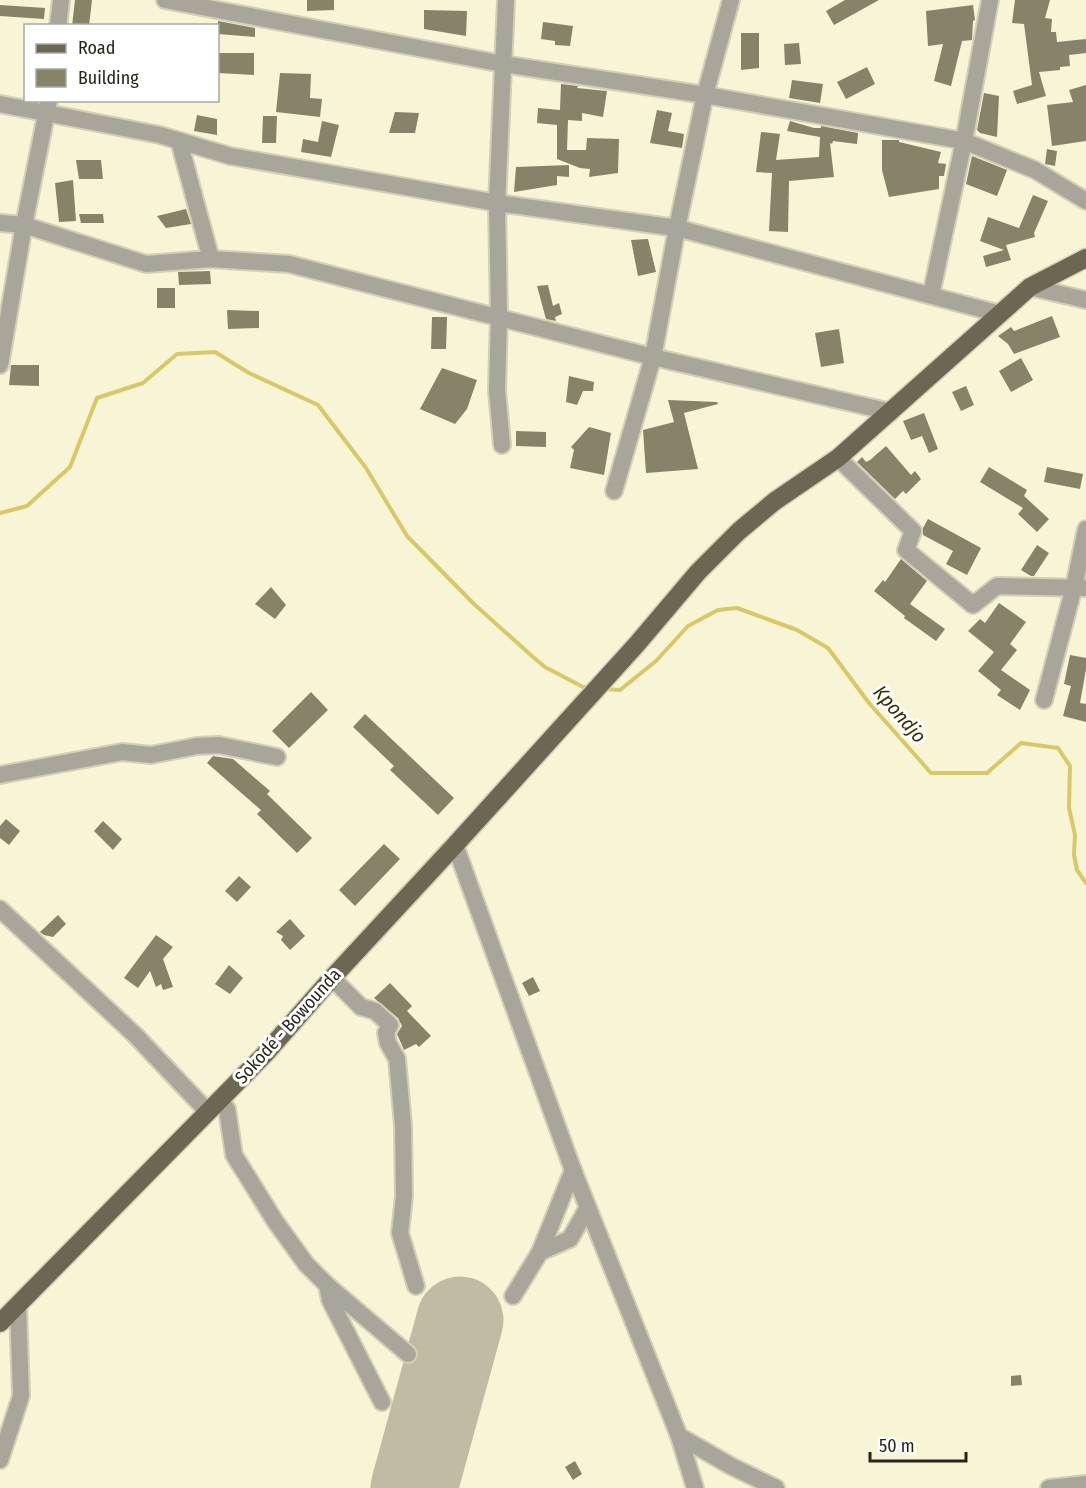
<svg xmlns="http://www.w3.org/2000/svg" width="1086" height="1488" font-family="'Fira Sans Condensed',sans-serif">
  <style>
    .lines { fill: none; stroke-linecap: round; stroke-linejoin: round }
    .stream { stroke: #d8c867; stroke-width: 4 }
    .runway { stroke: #c0bca4; stroke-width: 87 }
    .building { fill: #878368 }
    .minor-casing { stroke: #d2cfb4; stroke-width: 20 }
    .major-casing { stroke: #d2cfb4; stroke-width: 21 }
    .minor { stroke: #a8a69a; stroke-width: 16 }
    .major { stroke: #6b6752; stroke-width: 18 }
    .labels { text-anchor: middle; stroke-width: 6; stroke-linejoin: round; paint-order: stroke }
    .street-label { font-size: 18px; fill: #27251a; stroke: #fff }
    .water-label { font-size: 20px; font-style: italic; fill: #352f03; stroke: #fff }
  </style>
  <rect width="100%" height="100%" fill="#f8f4d6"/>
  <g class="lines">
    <g class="stream">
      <path d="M 0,513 L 27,506 L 70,467 L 97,398 L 143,383 L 177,354 L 215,352 L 249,373 L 318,405 L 366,468 L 407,536 L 474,604 L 533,657 L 545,667 L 583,687 L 590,688"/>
      <path d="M 604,689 L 620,690 L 656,661 L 688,626 L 718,610 L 737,608 L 797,630 L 828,648 L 869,703 L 931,773 L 987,773 L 1021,743 L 1058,748 L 1070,766 L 1069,808 L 1075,835 L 1074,855 L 1077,870 L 1086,883"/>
    </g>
    <path class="runway" d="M 414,1488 L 460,1320"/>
  </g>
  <g class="building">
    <path d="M 75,0 L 92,0 L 89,26 L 72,26 Z"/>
    <path d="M 307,0 L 334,0 L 334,10 L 307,11 Z"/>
    <path d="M 845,0 L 879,0 L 834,25 L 826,11 Z"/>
    <path d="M 1015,0 L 1050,0 L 1045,18 L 1052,19 L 1051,32 L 1056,32 L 1057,42 L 1086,39 L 1086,53 L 1069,55 L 1070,66 L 1060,67 L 1060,70 L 1039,72 L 1046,96 L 1017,104 L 1013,91 L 1032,85 L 1024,24 L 1012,23 Z"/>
    <path d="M 0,5 L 45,8 L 44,19 L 0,16 Z"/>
    <path d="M 973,5 L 975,20 L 973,21 L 972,40 L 962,41 L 951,86 L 934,81 L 943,44 L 928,46 L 926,11 Z"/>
    <path d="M 424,10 L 467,11 L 466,36 L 424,29 Z"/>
    <path d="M 218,21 L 255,28 L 255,37 L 218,34 Z"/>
    <path d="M 543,22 L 573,26 L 570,46 L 555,45 L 555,41 L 541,39 Z"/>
    <path d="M 741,33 L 759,33 L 759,68 L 741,70 Z"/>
    <path d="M 799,43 L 801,64 L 785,65 L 784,44 Z"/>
    <path d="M 218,53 L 254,53 L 254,75 L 218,73 Z"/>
    <path d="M 867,67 L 875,84 L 846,99 L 837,82 Z"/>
    <path d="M 280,73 L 311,74 L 310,98 L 322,99 L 320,117 L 276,112 Z"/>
    <path d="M 792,80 L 823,84 L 820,103 L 789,98 Z"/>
    <path d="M 561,84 L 578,86 L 577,88 L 607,91 L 603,117 L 582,113 L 582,121 L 568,120 L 567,150 L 586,150 L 587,138 L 619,139 L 618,173 L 589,177 L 590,169 L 580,168 L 557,159 L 557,125 L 537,123 L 538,108 L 560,110 Z"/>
    <path d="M 1086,85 L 1086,141 L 1052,146 L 1047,105 L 1073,102 L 1069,90 Z"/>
    <path d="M 984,93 L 999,96 L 997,137 L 980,133 L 977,130 Z"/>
    <path d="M 657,110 L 672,113 L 668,131 L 684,134 L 682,148 L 650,143 Z"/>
    <path d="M 395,112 L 419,113 L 415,133 L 389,133 Z"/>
    <path d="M 197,115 L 217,119 L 217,135 L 194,131 Z"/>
    <path d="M 263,116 L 277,116 L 276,143 L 262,143 Z"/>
    <path d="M 322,121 L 339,125 L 331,157 L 301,152 L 303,139 L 318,142 Z"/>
    <path d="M 790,121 L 814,128 L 821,128 L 821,126 L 858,133 L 857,144 L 833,141 L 832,144 L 830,143 L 834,177 L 789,181 L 788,232 L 769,231 L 772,173 L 756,172 L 761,132 L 780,134 L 776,160 L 819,157 L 820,137 L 787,131 Z"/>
    <path d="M 882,140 L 899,140 L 899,142 L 941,152 L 938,163 L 946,164 L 944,176 L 939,176 L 939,189 L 889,197 L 882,170 Z"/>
    <path d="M 1047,149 L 1057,151 L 1055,166 L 1045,164 Z"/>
    <path d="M 972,156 L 1007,170 L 997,196 L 966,184 Z"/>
    <path d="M 76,160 L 101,160 L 103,179 L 79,179 Z"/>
    <path d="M 569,165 L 569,177 L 557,176 L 557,185 L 514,192 L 516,167 Z"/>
    <path d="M 73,180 L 76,221 L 59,222 L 55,183 Z"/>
    <path d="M 1033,195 L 1048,201 L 1034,233 L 1035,237 L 1006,245 L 1011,260 L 986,267 L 983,256 L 1004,250 L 980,241 L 988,217 L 1019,228 Z"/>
    <path d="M 186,209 L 191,224 L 166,228 L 157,216 Z"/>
    <path d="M 79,214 L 103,214 L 104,223 L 81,223 Z"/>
    <path d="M 648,239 L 656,272 L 638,276 L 631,240 Z"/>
    <path d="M 210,271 L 211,284 L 179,285 L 178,272 Z"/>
    <path d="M 548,285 L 553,306 L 559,303 L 562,314 L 555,317 L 556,321 L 546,319 L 537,286 Z"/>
    <rect x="157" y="288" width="18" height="20"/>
    <path d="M 227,310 L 259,311 L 259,328 L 228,329 Z"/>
    <path d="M 1052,316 L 1060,337 L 1014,354 L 1008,344 L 998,336 L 1011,327 L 1014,331 Z"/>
    <path d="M 432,317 L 447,317 L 446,349 L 431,349 Z"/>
    <path d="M 839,329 L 844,363 L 821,367 L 815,333 Z"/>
    <path d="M 1021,358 L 1033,380 L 1011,392 L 999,371 Z"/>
    <path d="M 11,365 L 39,365 L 39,386 L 9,385 Z"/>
    <path d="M 442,368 L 477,380 L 467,409 L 455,424 L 420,409 Z"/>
    <path d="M 569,376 L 594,382 L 593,391 L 583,391 L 577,405 L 566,402 Z"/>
    <path d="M 966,386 L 974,405 L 961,411 L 952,392 Z"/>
    <path d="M 668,400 L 717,402 L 718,404 L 684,413 L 698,469 L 646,473 L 643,430 L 674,422 Z"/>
    <path d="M 924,413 L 938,449 L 929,453 L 922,436 L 911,440 L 903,421 Z"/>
    <path d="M 589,427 L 611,433 L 604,475 L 570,468 L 574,450 L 571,447 Z"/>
    <path d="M 516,431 L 546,432 L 546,447 L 516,446 Z"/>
    <path d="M 886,446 L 911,475 L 915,471 L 921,479 L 906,494 L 903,491 L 895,499 L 857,462 L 862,457 L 866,462 L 870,460 Z"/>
    <path d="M 989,467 L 1027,490 L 1024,496 L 1049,519 L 1037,532 L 1018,514 L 1023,508 L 980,482 Z"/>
    <path d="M 1047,467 L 1083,474 L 1080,489 L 1044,482 Z"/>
    <path d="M 928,519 L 981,548 L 967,575 L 946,564 L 953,551 L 923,535 L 923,528 Z"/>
    <path d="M 1037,545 L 1049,553 L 1034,576 L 1031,576 L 1021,570 Z"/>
    <path d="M 901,559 L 927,581 L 910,604 L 945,629 L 936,641 L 904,618 L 905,616 L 874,591 L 883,580 L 885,582 Z"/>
    <path d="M 271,587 L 286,605 L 275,619 L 255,604 Z"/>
    <path d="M 999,603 L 1026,622 L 1010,644 L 1017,650 L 1001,670 L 1030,690 L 1020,710 L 997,695 L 1001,690 L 978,671 L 994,652 L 968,631 L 980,619 L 985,623 Z"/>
    <path d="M 1070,655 L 1086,658 L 1086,669 L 1080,703 L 1086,704 L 1086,722 L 1063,716 L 1071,686 L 1064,684 Z"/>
    <path d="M 311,692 L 328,710 L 289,748 L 272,731 Z"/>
    <path d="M 365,714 L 454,798 L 438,815 L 390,770 L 394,766 L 353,727 Z"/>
    <path d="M 213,756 L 233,759 L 270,791 L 267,794 L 312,838 L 297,853 L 257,814 L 261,810 L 207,763 Z"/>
    <path d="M 6,819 L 20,831 L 9,845 L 0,838 L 0,826 Z"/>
    <path d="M 103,821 L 122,839 L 113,850 L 94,831 Z"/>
    <path d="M 384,844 L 400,859 L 355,906 L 339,890 Z"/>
    <path d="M 239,876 L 251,887 L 237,902 L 225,891 Z"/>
    <path d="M 58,915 L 66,924 L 53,937 L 44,935 L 40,932 Z"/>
    <path d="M 290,919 L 305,936 L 290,950 L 281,940 L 283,936 L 276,932 Z"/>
    <path d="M 156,935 L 173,947 L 163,959 L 173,987 L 163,990 L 161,984 L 156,987 L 150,971 L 138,988 L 124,978 Z"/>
    <path d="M 229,965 L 243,978 L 230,994 L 215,984 Z"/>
    <path d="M 533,977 L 540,991 L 529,996 L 522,983 Z"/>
    <path d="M 390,983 L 412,1006 L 407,1011 L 431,1036 L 419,1047 L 416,1044 L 404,1050 L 397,1034 L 402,1026 L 398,1018 L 374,998 Z"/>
    <path d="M 1021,1375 L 1022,1385 L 1011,1386 L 1011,1376 Z"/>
    <path d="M 575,1461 L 582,1474 L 573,1480 L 565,1467 Z"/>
  </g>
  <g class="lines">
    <defs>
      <g id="minor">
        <path d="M 165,0 L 503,64 L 705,95 L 964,141 L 1035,170 L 1086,201"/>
        <path d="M 58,26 L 61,0"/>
        <path d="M 0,104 L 160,135 L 230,156 L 497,203 L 677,228 L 1000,314"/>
        <path d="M 179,141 L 211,259"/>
        <path d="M 0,223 L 24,225 L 146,264 L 211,259 L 289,264 L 653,357 L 891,412"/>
        <path d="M 1030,287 L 1086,300"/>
        <path d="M 931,295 L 964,141 L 990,0"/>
        <path d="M 0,365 L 24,225 L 49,100"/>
        <path d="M 502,445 L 497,390 L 499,316 L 497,203 L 506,0"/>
        <path d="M 838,458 L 913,531 L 906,550 L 973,605 L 997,586 L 1086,588"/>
        <path d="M 614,491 L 653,357 L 677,228 L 705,95 L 731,0"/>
        <path d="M 1044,700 L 1074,587 L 1086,529"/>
        <path d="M 0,775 L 122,752 L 151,755 L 197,746 L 219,745 L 277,757"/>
        <path d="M 455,845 L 573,1170 L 679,1436 L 695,1488"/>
        <path d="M 0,909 L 135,1035 L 208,1112"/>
        <path d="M 332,978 L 361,1007 L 375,1011 L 390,1025 L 386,1033 L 388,1043 L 397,1059 L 403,1125 L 404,1196 L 400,1233 L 416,1286"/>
        <path d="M 219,1100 L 227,1109 L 234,1155 L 275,1221 L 306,1264 L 327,1285 L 330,1300 L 382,1402"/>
        <path d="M 540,1252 L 570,1239 L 587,1209"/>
        <path d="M 327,1285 L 408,1354"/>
        <path d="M 513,1296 L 540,1252 L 573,1170"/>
        <path d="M 679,1436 L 731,1466 L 776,1488"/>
        <path d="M 0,1460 L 21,1396 L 18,1306"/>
        <path d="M 1049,1488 L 1086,1484"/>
      </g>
      <path id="major" d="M 0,1323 L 265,1054 L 332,978 L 455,845 L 637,644 L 698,572 L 739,531 L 775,501 L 838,458 L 1030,287 L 1086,258"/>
    </defs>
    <use href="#minor" class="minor-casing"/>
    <use href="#major" class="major-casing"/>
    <use href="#minor" class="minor"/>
    <use href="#major" class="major"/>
  </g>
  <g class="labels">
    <g class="street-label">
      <text transform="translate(288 1026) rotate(-48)" y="6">Sokodé - Bowounda</text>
    </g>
    <g class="water-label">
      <text transform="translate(900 714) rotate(49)" y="7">Kpondjo</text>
    </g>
  </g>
  <rect x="24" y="24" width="195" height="78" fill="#ffffff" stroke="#a9a8a3" stroke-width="1.5"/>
  <rect x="36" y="44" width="30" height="9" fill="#6b6752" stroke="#a9a8a3" stroke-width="1.5"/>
  <text x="78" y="54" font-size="18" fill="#27251a">Road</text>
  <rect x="36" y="69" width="30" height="18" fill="#878368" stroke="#a9a8a3" stroke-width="1.5"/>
  <text x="78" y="84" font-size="18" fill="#27251a">Building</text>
  <path d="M870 1452v9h96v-9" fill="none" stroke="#27251a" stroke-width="3"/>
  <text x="879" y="1452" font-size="18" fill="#27251a" stroke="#ffffff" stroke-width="4.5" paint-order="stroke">50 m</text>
</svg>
